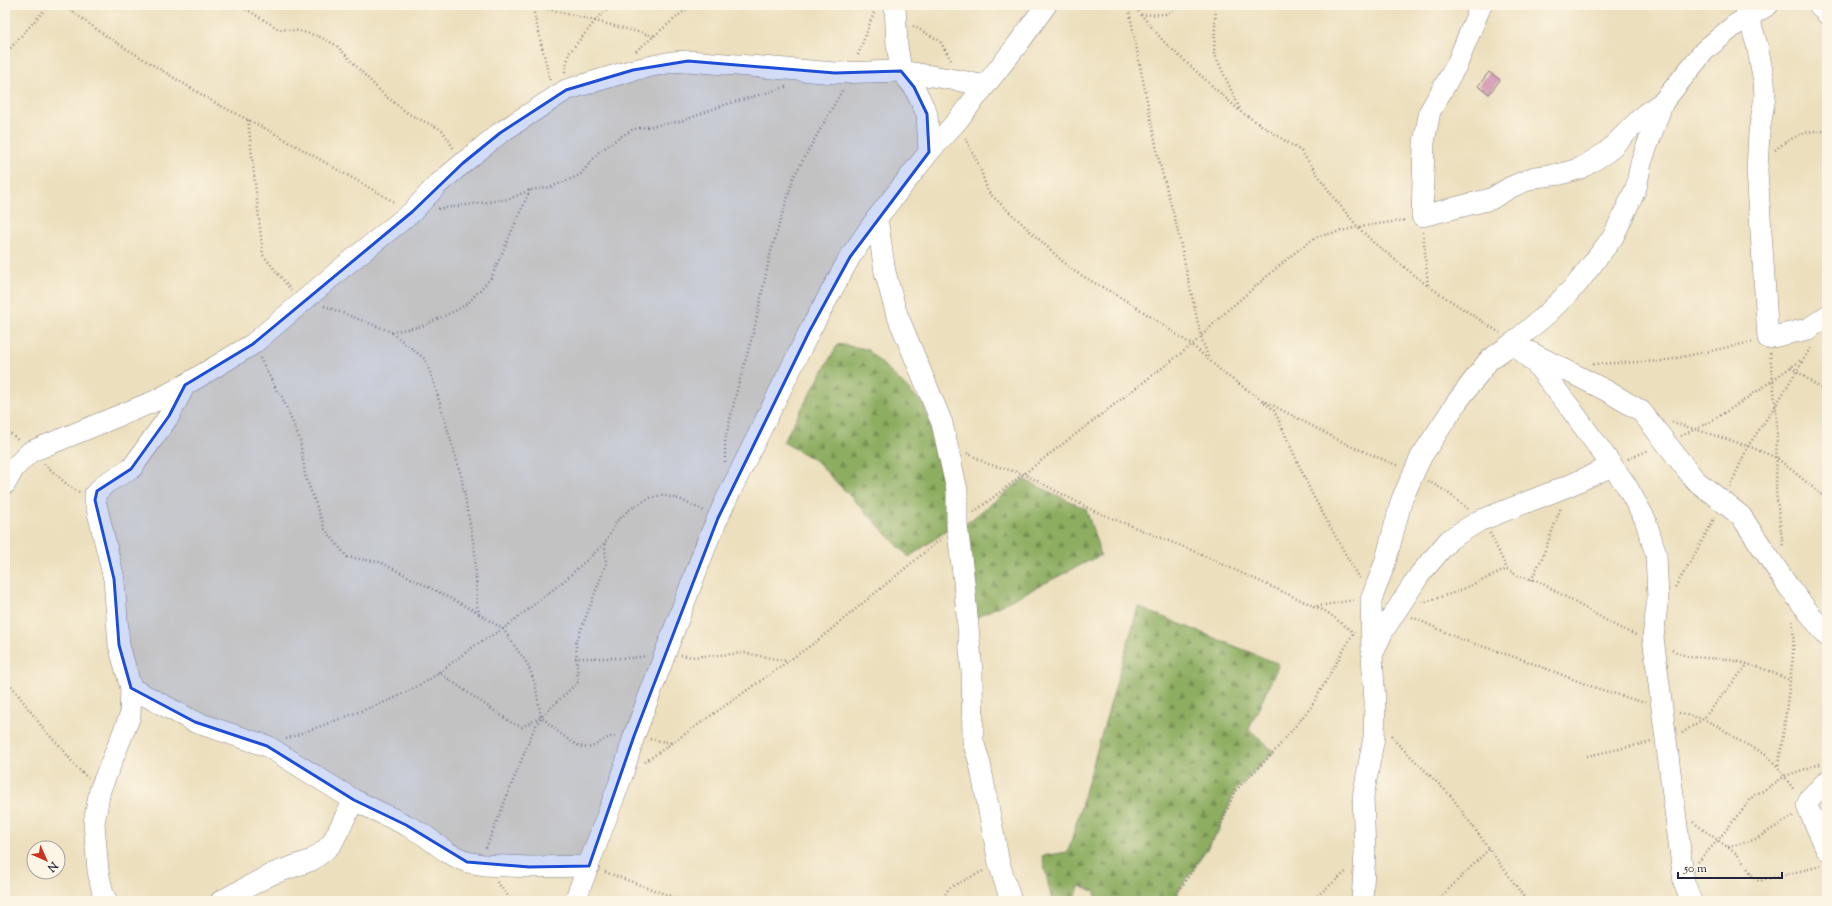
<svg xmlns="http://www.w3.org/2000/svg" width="1832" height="906" font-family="'Sorts Mill Goudy',serif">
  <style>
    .forest { fill: url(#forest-firs); stroke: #58684e }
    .building { fill: url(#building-hatch) }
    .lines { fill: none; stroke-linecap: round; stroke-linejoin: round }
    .minor-casing { stroke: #87807c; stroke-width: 22 }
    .path { stroke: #87807c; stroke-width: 2.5; stroke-dasharray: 1 3; stroke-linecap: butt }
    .minor { stroke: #fff; stroke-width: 21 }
    .marked { fill: #1d4ed8; fill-opacity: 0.2; stroke: #1d4ed8; stroke-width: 3; stroke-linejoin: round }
  </style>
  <defs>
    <pattern id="forest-firs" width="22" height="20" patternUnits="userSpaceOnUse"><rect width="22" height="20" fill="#8dad61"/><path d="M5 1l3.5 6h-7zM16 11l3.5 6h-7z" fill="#738c51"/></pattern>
    <pattern id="building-hatch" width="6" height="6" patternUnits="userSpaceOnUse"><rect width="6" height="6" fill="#d593b4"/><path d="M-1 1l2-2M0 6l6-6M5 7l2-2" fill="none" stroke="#ac7894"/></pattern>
  </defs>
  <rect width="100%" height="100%" fill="#fcf5e5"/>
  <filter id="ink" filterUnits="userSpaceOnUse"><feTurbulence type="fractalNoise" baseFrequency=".025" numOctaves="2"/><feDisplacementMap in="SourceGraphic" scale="8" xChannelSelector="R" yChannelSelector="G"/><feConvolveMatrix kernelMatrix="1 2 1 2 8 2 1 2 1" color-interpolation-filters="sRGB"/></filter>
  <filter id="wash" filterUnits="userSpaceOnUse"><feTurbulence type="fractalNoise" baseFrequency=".012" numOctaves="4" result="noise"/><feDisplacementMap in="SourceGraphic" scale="16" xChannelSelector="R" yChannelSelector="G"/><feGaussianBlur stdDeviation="0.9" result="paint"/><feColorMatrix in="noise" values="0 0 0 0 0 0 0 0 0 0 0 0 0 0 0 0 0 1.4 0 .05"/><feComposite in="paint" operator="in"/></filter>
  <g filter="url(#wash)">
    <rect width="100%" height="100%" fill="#ecdfbd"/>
    <g class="forest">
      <path d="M 838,344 L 867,349 L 924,405 L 948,481 L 946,531 L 909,557 L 816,461 L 783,442 Z"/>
      <path d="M 1023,479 L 1086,509 L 1101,555 L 961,625 L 958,530 Z"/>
      <path d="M 1138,607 L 1279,664 L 1249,729 L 1274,752 L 1235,791 L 1217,834 L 1172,901 L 1096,901 L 1095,891 L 1079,886 L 1075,901 L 1052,901 L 1042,856 L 1068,852 Z"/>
    </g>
    <g id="blocks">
      <path class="building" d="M 1489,72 L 1500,80 L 1489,94 L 1478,86 Z"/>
    </g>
  </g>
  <g filter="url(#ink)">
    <use href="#blocks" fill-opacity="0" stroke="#87807c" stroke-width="1"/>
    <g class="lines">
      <defs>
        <g id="minor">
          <path d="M 895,5 L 897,45 L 901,71 L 914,87 L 927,114 L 929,152"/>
          <path d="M 1481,5 L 1457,64 L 1430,111 L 1424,142 L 1422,216 L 1491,199 L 1511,187 L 1535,177 L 1561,174 L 1581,168 L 1607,152 L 1645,114 L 1663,102 L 1705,50 L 1735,25 L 1768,5"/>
          <path d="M 1745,5 L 1757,45 L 1764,81 L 1765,97 L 1759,132 L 1757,171 L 1768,338 L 1808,329 L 1827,316"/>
          <path d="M 1819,5 L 1827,14"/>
          <path d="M 877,218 L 885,272 L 896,312 L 942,423 L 957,490 L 957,525 L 964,582 L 972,672 L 973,741 L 980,764 L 999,863 L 1011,901"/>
          <path d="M 1513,343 L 1537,365 L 1568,405 L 1626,485 L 1645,519 L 1656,554 L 1658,598 L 1653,637 L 1684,882 L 1691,901"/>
          <path d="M 1530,352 L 1607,391 L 1641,411 L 1695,480 L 1741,516 L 1788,586 L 1827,636"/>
          <path d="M 5,484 L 14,468 L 30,452 L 155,401 L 185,385 L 253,344 L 342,268 L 412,212 L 437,185 L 463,163 L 500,133 L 566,90 L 633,70 L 672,62 L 688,61 L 835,73 L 901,71 L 962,81 L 984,86"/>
          <path d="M 1374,651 L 1383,631 L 1420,574 L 1450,539 L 1479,521 L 1568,486 L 1612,466"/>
          <path d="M 131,688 L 195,722 L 267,746 L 354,800 L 406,825 L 424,835 L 448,853 L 467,862 L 484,865 L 529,867 L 589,866"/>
          <path d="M 1827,781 L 1810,798 L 1807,806 L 1827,850"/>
          <path d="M 107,901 L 103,894 L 98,871 L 94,823 L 100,790 L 130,716 L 131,688 L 119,645 L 114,579 L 95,500 L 95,494 L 106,483 L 131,469 L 169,416 L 185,385"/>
          <path d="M 221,901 L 272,874 L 312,860 L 324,851 L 332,843 L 354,800"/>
          <path d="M 575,901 L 622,776 L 634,736 L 708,540 L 724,504 L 809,332 L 850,257 L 877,218 L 929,152 L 957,121 L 1018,44 L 1046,5"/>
          <path d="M 1362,901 L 1365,853 L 1363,797 L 1374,737 L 1375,702 L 1372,656 L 1371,600 L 1385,563 L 1402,499 L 1421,457 L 1457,402 L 1489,360 L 1513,343 L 1547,314 L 1577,284 L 1613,237 L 1636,188 L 1641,163 L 1663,102"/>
        </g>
      </defs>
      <use href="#minor" class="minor-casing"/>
      <g class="path">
        <path d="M 63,5 L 109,38 L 217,104 L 270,131 L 396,203"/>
        <path d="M 239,5 L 279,29 L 300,31 L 320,37 L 336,45 L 384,95 L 409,114 L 442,130 L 454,149"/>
        <path d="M 532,5 L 550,80"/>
        <path d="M 541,5 L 548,9 L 654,36"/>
        <path d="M 1128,5 L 1159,161 L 1176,223 L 1201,337 L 1209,359"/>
        <path d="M 1133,5 L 1165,43 L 1241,112 L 1301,151 L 1334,198 L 1358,227 L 1373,242 L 1428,286 L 1500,333"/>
        <path d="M 1216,5 L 1214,53 L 1240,109"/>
        <path d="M 1141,15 L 1165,14 L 1184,5"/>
        <path d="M 913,26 L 940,41 L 952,62"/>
        <path d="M 636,51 L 691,5"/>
        <path d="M 5,54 L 49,5"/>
        <path d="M 858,55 L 876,7 L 875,5"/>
        <path d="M 565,72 L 569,53 L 596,20 L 611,5"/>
        <path d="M 248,120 L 263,255 L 291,290"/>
        <path d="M 965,138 L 979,165 L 988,192 L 1072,270 L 1132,304 L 1192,345 L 1226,375 L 1259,398 L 1274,410 L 1313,496 L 1360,580"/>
        <path d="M 1775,150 C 1788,139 1810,127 1827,132"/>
        <path d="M 438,209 L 509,199 L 530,190 L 551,187 L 580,175 L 599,152 L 620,137 L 634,129 L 682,121 L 724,105 L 786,87"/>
        <path d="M 1423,232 L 1428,286"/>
        <path d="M 324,306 L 392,332 L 422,326 L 457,310 L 468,303 L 491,278 L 530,190"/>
        <path d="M 392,333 L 425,359 L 433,380 L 461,475 L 475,552 L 477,605 L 479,614 L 503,629 L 528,665 L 535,684 L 541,717"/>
        <path d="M 1770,353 L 1777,419 L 1776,492 L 1783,547"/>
        <path d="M 260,358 L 277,391 L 282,397 L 300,440 L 305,475 L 325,529 L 347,557 L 380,562 L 479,613"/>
        <path d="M 1593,364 L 1663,361 L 1752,342"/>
        <path d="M 1791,367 L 1827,393"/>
        <path d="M 1263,400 L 1348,445 L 1399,466"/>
        <path d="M 1672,422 L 1748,446 L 1777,458 L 1827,499"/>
        <path d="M 5,428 L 19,441"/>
        <path d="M 1681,436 C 1724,417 1764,386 1802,359"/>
        <path d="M 967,453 L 988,464 L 1024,474 L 1094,511 L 1189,549 L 1327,612 L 1354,633"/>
        <path d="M 1628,459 L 1649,450"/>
        <path d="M 725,462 L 725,441 L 737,390 L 754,330 L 770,255 L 794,176 L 843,89"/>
        <path d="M 44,464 L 70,487 L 79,492"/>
        <path d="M 1428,481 L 1447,492 L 1468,509"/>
        <path d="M 1730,487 L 1748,446 L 1776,405 L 1811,347"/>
        <path d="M 974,512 L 1192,345 L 1228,310 L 1293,254 L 1316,237 L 1358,227 L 1406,220"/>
        <path d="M 1490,533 L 1507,569 L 1518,576 L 1538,581 L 1616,626 L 1636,635"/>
        <path d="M 1531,580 L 1542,558 L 1561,507"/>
        <path d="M 1675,587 L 1691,561 L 1715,517"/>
        <path d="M 1422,603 L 1456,592 L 1507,569"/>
        <path d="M 1313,607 L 1354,600"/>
        <path d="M 1412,617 L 1460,639 L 1524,660 L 1593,687 L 1645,703"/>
        <path d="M 1672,650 L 1689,657 L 1727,659 L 1759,667 L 1790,680"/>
        <path d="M 681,655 L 692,657 L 745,653 L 787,661"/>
        <path d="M 575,658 L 632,658 L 647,656"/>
        <path d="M 438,672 L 512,723 L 522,727 L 541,717 C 553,726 577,752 591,747 C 601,743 606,736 617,736"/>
        <path d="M 5,681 L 10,684 L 46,732 L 61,747 L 76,767 L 88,778"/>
        <path d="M 1679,713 L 1703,719 L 1720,727 L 1736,739 L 1766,754 L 1777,766 L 1795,791"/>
        <path d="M 1682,733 L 1703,719 L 1748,664"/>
        <path d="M 1392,735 L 1394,740 L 1451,796 L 1527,901"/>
        <path d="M 286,739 L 393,699 L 429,680 L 477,644 L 503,629 L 565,580 L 605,543 L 617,521 L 629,510 L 649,498 L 662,495 L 679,499 L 704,511"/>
        <path d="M 650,739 L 672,743"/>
        <path d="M 1587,756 L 1651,742"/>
        <path d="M 645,762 L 817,641 L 942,538"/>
        <path d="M 1778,765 C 1783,742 1785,719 1788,696 C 1791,671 1796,645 1792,620"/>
        <path d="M 1693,822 L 1737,854 L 1755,879 L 1759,881 L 1821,866"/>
        <path d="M 1728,847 L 1754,840 L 1793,816"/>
        <path d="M 486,848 L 534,729 L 541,717 L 578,682 L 576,643 L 606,564 L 605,543"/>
        <path d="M 1698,862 L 1718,840 L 1755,794 L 1763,791 L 1785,776 L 1820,764"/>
        <path d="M 605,872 L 684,901"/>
        <path d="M 497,882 L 512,901"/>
        <path d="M 941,901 L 949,888 L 983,871"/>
        <path d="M 1172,901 L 1217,834 L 1235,791 L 1274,752 L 1311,707 L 1354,632"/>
        <path d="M 1311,901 L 1347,871"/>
        <path d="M 1437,901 L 1490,848"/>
      </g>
      <use href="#minor" class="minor"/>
    </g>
  </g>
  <path class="marked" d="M 688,61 L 835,73 L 901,71 L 914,87 L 927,114 L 929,152 L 850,257 L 809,332 L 718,518 L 634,736 L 589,866 L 529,867 L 467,862 L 406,825 L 354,800 L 267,746 L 195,722 L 131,688 L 119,645 L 114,579 L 95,500 L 97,491 L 131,469 L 169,416 L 185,385 L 253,344 L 412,212 L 463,163 L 500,133 L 566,90 L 633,70 Z"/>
  <rect width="1832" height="906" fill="none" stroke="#fcf5e5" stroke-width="20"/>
  <g transform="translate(46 860) rotate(135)"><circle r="19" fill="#fcf5e5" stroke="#a5a1a1"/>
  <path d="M0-3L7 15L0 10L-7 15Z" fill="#c8321e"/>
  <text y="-6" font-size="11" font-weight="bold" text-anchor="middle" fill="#22223b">N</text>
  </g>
  <path d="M1678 872v6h104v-6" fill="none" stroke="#22223b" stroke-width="2"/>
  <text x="1684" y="872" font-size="12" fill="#22223b" stroke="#fcf5e5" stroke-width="3" paint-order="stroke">50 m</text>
</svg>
